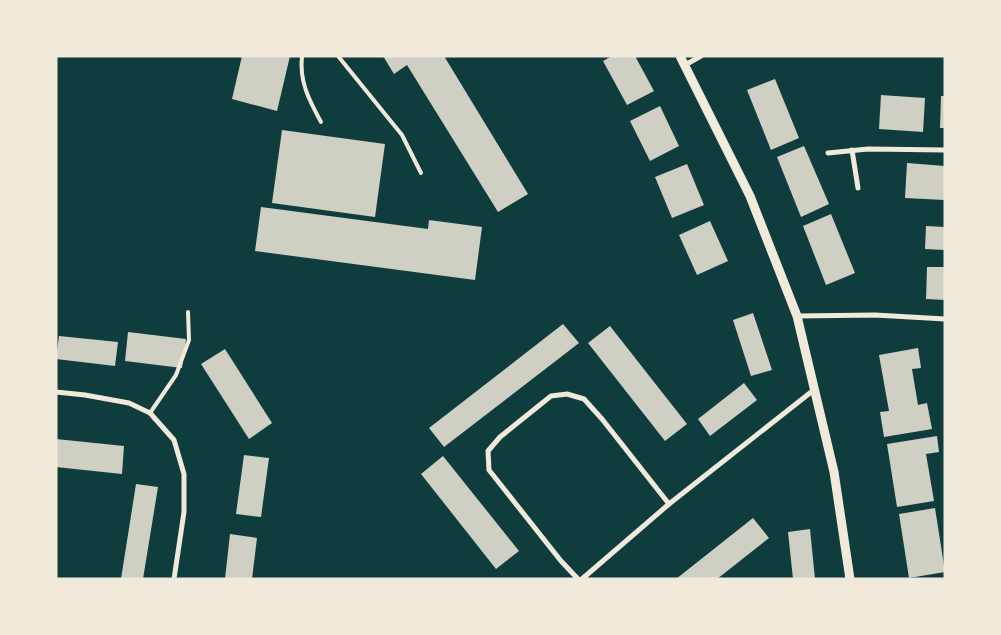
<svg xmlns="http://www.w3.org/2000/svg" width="1001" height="635" font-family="Montserrat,sans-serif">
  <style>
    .building { fill: #cfcfc3 }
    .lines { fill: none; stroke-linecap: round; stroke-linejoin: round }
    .service { stroke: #f1e9da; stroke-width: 4 }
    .minor { stroke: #f1e9da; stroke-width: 5 }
    .tertiary { stroke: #f1e9da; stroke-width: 9 }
  </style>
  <rect width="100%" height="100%" fill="#0f3d3e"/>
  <g class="building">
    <path d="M 242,56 L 290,56 L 277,111 L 232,99 Z"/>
    <path d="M 383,56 L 444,56 L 528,194 L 498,212 L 407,65 L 394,74 Z"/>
    <path d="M 612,56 L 635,56 L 654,91 L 627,105 L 603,61 Z"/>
    <path d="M 775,79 L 799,138 L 771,150 L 747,90 Z"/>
    <path d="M 881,95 L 925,98 L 923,132 L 879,129 Z"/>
    <path d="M 941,96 L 945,96 L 945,128 L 940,128 Z"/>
    <path d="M 660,106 L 679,146 L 650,161 L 630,121 Z"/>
    <path d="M 282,130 L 385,144 L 375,217 L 272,203 Z"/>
    <path d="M 804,146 L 829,204 L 801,217 L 777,157 Z"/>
    <path d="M 907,163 L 945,166 L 945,200 L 905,198 Z"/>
    <path d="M 687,164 L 704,205 L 672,218 L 655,177 Z"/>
    <path d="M 261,207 L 428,229 L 429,220 L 482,227 L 475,280 L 255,251 Z"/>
    <path d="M 831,214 L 855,273 L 826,285 L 803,226 Z"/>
    <path d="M 710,221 L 728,261 L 697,275 L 679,235 Z"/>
    <path d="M 926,226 L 945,227 L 945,250 L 925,249 Z"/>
    <path d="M 927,267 L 945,267 L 945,300 L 926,299 Z"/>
    <path d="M 753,313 L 772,370 L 751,376 L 733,320 Z"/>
    <path d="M 563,324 L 579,343 L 444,447 L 429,428 Z"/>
    <path d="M 610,326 L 687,424 L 665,441 L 588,343 Z"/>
    <path d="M 128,332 L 186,339 L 182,368 L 125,361 Z"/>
    <path d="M 59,336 L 118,342 L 115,366 L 56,359 Z"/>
    <path d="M 918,348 L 921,368 L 912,369 L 918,405 L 927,403 L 932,429 L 884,437 L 880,412 L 889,411 L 879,355 Z"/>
    <path d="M 225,349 L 272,423 L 249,439 L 201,364 Z"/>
    <path d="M 744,383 L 757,400 L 710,436 L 698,419 Z"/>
    <path d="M 937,436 L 939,452 L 926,454 L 934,501 L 897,507 L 887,444 Z"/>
    <path d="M 56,439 L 124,446 L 122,474 L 56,467 Z"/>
    <path d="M 244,455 L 269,458 L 261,517 L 236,514 Z"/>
    <path d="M 443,456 L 519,551 L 496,569 L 421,474 Z"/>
    <path d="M 136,484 L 158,487 L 143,579 L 121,579 Z"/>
    <path d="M 935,508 L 945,572 L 909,578 L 899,514 Z"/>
    <path d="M 753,518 L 769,538 L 717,579 L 676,579 Z"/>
    <path d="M 810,529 L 815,579 L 793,579 L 788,532 Z"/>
    <path d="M 230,534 L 257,538 L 252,579 L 225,579 Z"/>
  </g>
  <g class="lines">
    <g class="service">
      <path d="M 302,56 C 299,81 309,100 321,122"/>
      <path d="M 338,56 L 402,135 L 421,173"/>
      <path d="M 150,413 L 176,375 L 189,340 L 188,312"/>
    </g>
    <g class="minor">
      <path d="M 685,65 L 701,56"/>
      <path d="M 852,150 L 858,188"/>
      <path d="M 828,153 L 868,149 L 945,150"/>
      <path d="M 797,316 L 875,315 L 945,319"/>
      <path d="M 56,392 L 85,395 L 129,403 L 150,413 L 174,440 L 184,474 L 184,512 L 174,579"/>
      <path d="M 578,579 L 561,561 L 489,470 L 488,451 L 500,437 L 551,396 L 567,394 L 584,399 L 602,419 L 669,504"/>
      <path d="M 582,579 L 669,504 L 815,389"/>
    </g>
    <path class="tertiary" d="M 680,56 L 750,196 L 797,316 L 834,472 L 850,579"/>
  </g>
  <rect width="1001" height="635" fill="none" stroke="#f1e9da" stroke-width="115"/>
</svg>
